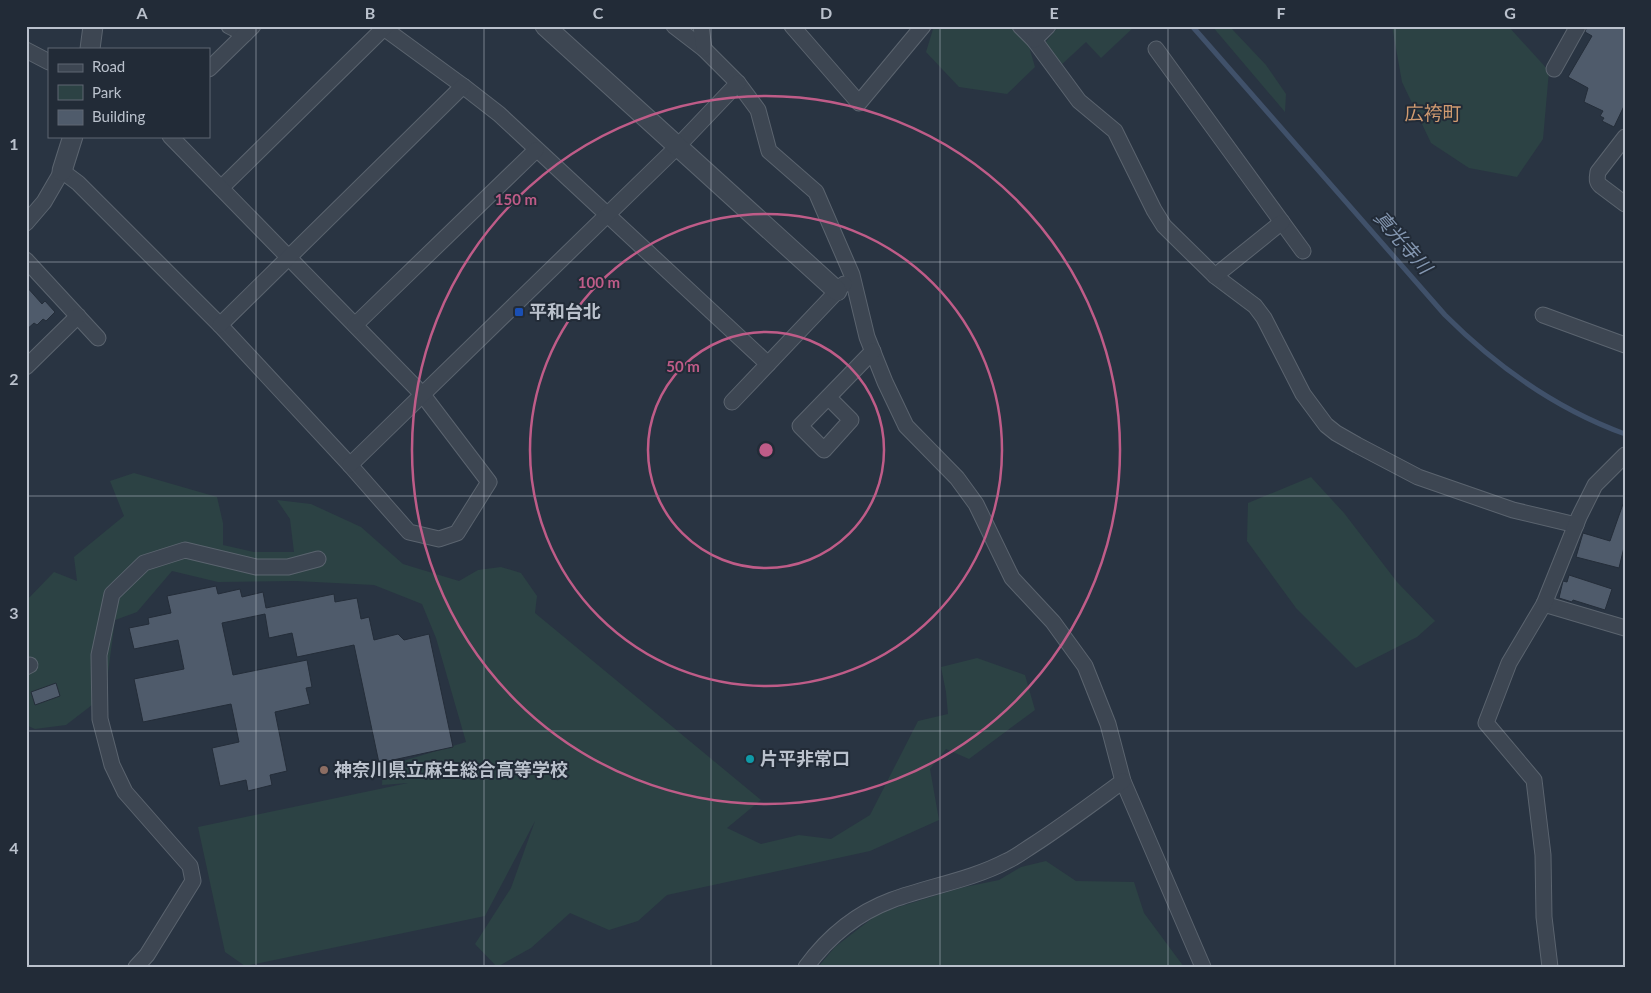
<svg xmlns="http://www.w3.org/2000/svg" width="1651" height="993" font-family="Lato,'Noto Sans JP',sans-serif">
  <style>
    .green { fill: #2c4244 }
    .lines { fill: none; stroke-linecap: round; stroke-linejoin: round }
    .stream { stroke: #40516a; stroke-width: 5 }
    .building { fill: #4f5b6b; stroke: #242d39 }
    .minor-casing { stroke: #5b646f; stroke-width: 17 }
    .tertiary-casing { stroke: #5b646f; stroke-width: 21 }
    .minor { stroke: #3d4652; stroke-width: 15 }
    .tertiary { stroke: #3d4652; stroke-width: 19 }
    .grid { fill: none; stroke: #bac1cc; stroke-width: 1; stroke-opacity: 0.55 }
    .ring { fill: none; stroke: #bf5c88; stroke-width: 2.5 }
    .transit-dot { fill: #1a4fb4; stroke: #222b37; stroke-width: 2 }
    .culture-dot { fill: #0f9aa8; stroke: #222b37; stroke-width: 2 }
    .education-dot { fill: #8d6e63; stroke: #222b37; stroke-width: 2 }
    .labels { text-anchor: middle; stroke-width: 4; stroke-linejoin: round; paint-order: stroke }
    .poi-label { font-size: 18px; font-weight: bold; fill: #bac1cc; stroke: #222b37; text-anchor: start }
    .neighbourhood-label { font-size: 19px; fill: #d19b70; stroke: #222b37 }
    .water-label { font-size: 19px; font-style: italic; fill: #8497b1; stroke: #222b37 }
    .centre { fill: #bf5c88; stroke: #222b37; stroke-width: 2.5 }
    .ring-label { font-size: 15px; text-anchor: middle; font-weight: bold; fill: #bf5c88; stroke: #222b37; stroke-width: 4; stroke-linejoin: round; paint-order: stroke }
    .neatline { fill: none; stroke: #bac1cc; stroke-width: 2 }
    .grid-label { font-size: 16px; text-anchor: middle; font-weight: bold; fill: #bac1cc }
  </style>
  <rect width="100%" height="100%" fill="#293442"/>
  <g class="green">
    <path d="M 934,26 L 1023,26 L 1035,67 L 1007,94 L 959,87 L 926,52 Z"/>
    <path d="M 1059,26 L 1135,26 L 1101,58 L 1086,42 L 1060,66 L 1044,44 Z"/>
    <path d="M 1212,26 L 1232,29 L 1266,65 L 1286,94 L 1285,112 Z"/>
    <path d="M 1392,26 L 1508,26 L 1549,71 L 1543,139 L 1517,177 L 1469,168 L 1431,143 L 1402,82 Z"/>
    <path d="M 134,473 L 217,497 L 223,523 L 223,545 L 254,552 L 294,552 L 290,519 L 277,500 L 311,504 L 361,527 L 403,564 L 459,581 L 478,570 L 501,567 L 521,573 L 537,596 L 535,613 L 761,800 L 727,828 L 761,844 L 799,835 L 831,839 L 870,815 L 918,721 L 948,714 L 946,692 L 941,667 L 977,658 L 1025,675 L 1035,710 L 969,759 L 946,749 L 930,769 L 939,820 L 870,851 L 667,895 L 638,921 L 609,930 L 570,913 L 531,948 L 497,967 L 475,944 L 511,888 L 535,821 L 485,916 L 245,966 L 225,952 L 198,827 L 408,783 L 382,785 L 383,767 L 466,742 L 436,638 L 422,604 L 374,585 L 296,581 L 218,582 L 172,571 L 137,612 L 115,620 L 105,695 L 66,725 L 35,729 L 26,725 L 26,601 L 54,572 L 77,581 L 74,557 L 124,516 L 110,481 Z"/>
    <path d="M 1311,477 L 1344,513 L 1397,582 L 1435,621 L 1417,637 L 1356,668 L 1296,608 L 1247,541 L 1248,503 Z"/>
    <path d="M 1046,861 L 1076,881 L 1134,882 L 1144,913 L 1184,967 L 818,967 L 835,947 L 879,913 L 960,888 L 999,880 L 1021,867 Z"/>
  </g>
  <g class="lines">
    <path class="stream" d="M 1192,26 L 1445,315 C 1497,367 1556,409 1625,434"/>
  </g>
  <g class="building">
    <path d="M 1587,26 L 1625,26 L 1625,104 L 1614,127 L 1602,121 L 1604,118 L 1600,116 L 1603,111 L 1584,102 L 1588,88 L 1568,77 L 1592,36 L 1585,32 Z"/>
    <path d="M 26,286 L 42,304 L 45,301 L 55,312 L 46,321 L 43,319 L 37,325 L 34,323 L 26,330 Z"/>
    <path d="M 1623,504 L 1625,505 L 1625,543 L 1619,568 L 1576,557 L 1583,533 L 1610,541 Z"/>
    <path d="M 1569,575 L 1612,589 L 1605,610 L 1573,600 L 1572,602 L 1559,598 L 1563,581 L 1567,582 Z"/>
    <path d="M 216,586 L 218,594 L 240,589 L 242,597 L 263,592 L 266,608 L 334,594 L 335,602 L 357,598 L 361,619 L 369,617 L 374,640 L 398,634 L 404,640 L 429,634 L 453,747 L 379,763 L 354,645 L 297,657 L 292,633 L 269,638 L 265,614 L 222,623 L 233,675 L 307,660 L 312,687 L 306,688 L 310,704 L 275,712 L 287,771 L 270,775 L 272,785 L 248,791 L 246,780 L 220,786 L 212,748 L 239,742 L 231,704 L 143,722 L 134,679 L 184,669 L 178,640 L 134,649 L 129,628 L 149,624 L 148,618 L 171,613 L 167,596 Z"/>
    <path d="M 56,683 L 60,696 L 35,705 L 31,692 Z"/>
  </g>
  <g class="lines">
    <defs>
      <g id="minor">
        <path d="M 229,26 L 245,34"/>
        <path d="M 381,26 L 463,86 L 499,114 L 768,364"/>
        <path d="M 674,26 L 704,49 L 738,83 L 758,110 L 769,151 L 816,192 L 852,275 L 867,337 L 885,382 L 906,426 L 957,478 L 976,504 L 1012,578 L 1053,622 L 1085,666 L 1108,724 L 1123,781 L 1203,967"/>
        <path d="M 701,26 L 704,49"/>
        <path d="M 792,26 L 859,103 L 923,26"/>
        <path d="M 1020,26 L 1034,40 L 1079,101 L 1115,131 L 1154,210 L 1164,226 L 1215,276 L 1255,306 L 1264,318 L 1303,394 L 1326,425 L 1336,433 L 1357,445 L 1418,477 L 1513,510 L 1576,525"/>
        <path d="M 1034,40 L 1048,26"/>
        <path d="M 1156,49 L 1303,251"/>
        <path d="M 26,50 L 49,62"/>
        <path d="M 209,69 L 253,26"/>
        <path d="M 1554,69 L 1578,26"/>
        <path d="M 1625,137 L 1598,172 C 1597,178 1596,182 1601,186 L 1625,204"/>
        <path d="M 221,188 L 386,26"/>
        <path d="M 26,223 L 44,202 L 62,171 L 78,183 L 220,325 L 350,465 L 409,532 L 439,539 L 457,533 L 489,482 L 423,395 L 170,136"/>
        <path d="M 26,260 L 98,338"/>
        <path d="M 1215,276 L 1282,222"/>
        <path d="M 1543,315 L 1625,345"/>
        <path d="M 220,325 L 463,86"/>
        <path d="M 355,325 L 536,150"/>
        <path d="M 26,367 L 78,316"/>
        <path d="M 828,397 L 851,420 L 824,450 L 800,426 L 873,351"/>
        <path d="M 732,402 L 844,284"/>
        <path d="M 350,465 L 678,146 L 738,83"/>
        <path d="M 1544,604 L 1625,628"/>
        <path d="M 26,667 L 30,665"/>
        <path d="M 136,967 L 147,955 L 193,881 L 190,866 L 125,792 L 112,765 L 100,719 L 99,655 L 112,594 L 144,563 L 185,550 L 256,567 L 288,567 L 318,559"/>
        <path d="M 806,967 C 828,937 857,913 892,900 C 930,886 971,880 1007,861 C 1016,857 1025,850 1033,845 C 1064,825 1093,803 1123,781"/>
        <path d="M 1550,967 L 1544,917 L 1543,855 L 1534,780 L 1486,723 L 1509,663 L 1544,604 L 1579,517 L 1595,485 L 1625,455"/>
      </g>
      <g id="tertiary">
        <path d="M 545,26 L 837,291"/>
        <path d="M 90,49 L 93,26"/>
        <path d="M 62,171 L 73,136"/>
      </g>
    </defs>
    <use href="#minor" class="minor-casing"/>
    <use href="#tertiary" class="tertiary-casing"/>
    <use href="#minor" class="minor"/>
    <use href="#tertiary" class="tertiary"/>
  </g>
  <path class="grid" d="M 256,26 L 256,967M 484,26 L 484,967M 711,26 L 711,967M 940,26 L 940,967M 1168,26 L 1168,967M 1395,26 L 1395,967M 26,262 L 1625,262M 26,496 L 1625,496M 26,731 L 1625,731"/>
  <g class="ring">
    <circle cx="766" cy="450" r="118"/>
    <circle cx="766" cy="450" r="236"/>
    <circle cx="766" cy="450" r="354"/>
  </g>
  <rect class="transit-dot" x="514" y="307" width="10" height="10" rx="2.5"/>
  <circle class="culture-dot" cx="750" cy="759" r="5"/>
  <circle class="education-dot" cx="324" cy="770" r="5"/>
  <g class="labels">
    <g class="poi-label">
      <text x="529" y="318">平和台北</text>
      <text x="760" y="765">片平非常口</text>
      <text x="334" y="776">神奈川県立麻生総合高等学校</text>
    </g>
    <g class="neighbourhood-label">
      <text x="1433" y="120">広袴町</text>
    </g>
    <g class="water-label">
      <text transform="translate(1403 242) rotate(49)" y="7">真光寺川</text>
    </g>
  </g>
  <circle cx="766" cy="450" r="8" class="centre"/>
  <g class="ring-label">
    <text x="516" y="205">150 m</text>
    <text x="599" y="288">100 m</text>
    <text x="683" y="372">50 m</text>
  </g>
  <rect width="1651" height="993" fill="none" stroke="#222b37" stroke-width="55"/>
  <rect x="48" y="48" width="162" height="90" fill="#222b37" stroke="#5f6773"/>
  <rect x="58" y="64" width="25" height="8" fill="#3d4652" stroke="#5f6773"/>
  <text x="92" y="72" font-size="15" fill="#bac1cc">Road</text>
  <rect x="58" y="85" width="25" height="15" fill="#2c4244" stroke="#5f6773"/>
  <text x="92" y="98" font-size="15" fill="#bac1cc">Park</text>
  <rect x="58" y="110" width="25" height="15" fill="#4f5b6b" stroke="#5f6773"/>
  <text x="92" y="122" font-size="15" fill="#bac1cc">Building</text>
  <rect x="28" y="28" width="1596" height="938" class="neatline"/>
  <g class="grid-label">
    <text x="142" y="19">A</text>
    <text x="370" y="19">B</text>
    <text x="598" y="19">C</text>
    <text x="826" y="19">D</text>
    <text x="1054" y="19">E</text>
    <text x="1281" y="19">F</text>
    <text x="1510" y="19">G</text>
    <text x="14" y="150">1</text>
    <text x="14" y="385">2</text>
    <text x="14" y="619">3</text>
    <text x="14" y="854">4</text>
  </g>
</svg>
